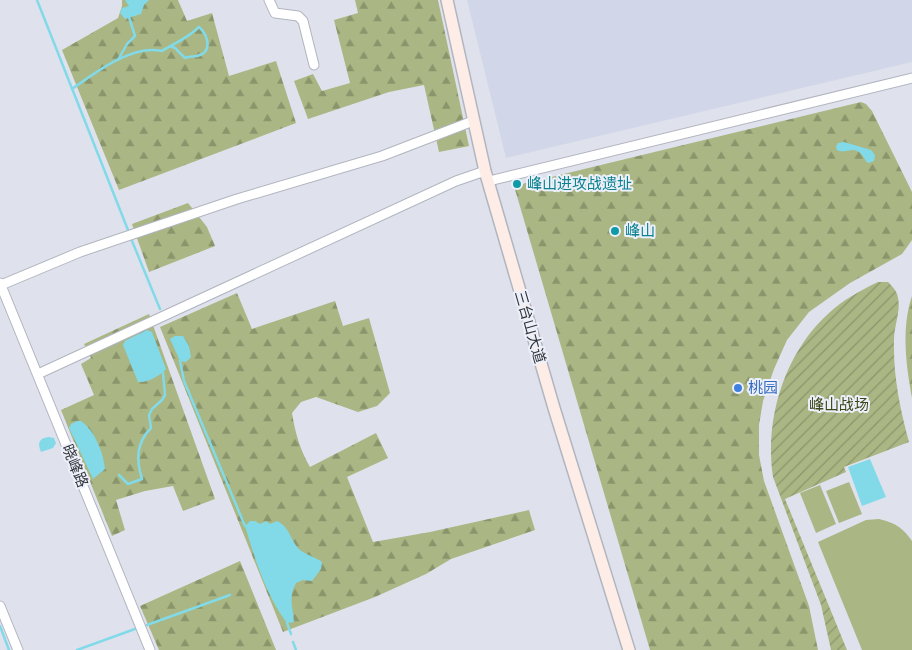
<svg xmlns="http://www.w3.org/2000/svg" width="912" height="650" font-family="Cabin,'Noto Sans SC',sans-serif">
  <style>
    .built { fill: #d1d7e8 }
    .forest { fill: url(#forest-firs) }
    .garden { fill: url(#garden-furrows) }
    .pitch { fill: #aab683 }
    .water { fill: #82dae8 }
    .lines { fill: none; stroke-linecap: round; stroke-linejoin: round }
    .stream { stroke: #82dae8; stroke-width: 2.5 }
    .street-casing { stroke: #b1b5bf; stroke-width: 11 }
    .secondary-casing { stroke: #b1b5bf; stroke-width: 14 }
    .street { stroke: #fff; stroke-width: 9 }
    .secondary { stroke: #fdede6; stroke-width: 11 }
    .culture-dot { fill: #0f9aa8; stroke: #ecf0fa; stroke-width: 2 }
    .shop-dot { fill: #3f7fe0; stroke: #ecf0fa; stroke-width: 2 }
    .labels { text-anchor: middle; stroke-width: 4; stroke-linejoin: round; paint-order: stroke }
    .culture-label { font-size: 15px; fill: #0d838f; stroke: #ecf0fa; text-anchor: start }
    .street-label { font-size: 15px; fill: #333539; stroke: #ecf0fa }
    .shop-label { font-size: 15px; fill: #366cbe; stroke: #ecf0fa; text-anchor: start }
    .park-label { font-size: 15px; fill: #3e4718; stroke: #ecf0fa }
  </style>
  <defs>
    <pattern id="forest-firs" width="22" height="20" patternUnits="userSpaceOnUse" patternTransform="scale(1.25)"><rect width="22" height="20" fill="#aab683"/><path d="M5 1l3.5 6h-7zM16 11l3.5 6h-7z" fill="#8b956c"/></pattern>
    <pattern id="garden-furrows" width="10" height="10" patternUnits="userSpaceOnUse" patternTransform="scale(1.25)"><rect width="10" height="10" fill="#aab683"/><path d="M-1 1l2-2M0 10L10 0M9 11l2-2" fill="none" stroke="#8b956c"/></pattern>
  </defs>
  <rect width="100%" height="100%" fill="#dfe2ed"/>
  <path class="built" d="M 467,0 L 912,0 L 912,62 L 506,158 Z"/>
  <g class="forest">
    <path d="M 122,0 L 178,0 L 187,21 L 212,13 L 229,76 L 276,61 L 296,123 L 119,190 L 62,50 L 118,18 L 122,6 Z"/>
    <path d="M 355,0 L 438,0 L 469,146 L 439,152 L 424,85 L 389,92 L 308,119 L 294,81 L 313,74 L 322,91 L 350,83 L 334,20 L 358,13 Z"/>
    <path d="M 861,102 L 866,104 L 872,111 L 912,192 L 912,240 L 902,254 L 850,283 L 809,312 L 787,340 L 774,369 L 763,401 L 759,425 L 759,455 L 764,481 L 809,606 L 818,650 L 650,650 L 514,186 Z"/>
    <path d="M 188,203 L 207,227 L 215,246 L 149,272 L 132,224 Z"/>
    <path d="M 237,293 L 252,329 L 335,301 L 343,326 L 369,318 L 390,393 L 377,406 L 358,412 L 316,397 L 301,402 L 292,413 C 295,432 300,450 310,467 L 376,433 L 388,458 L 347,477 L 373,542 L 430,532 L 529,510 L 535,530 L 451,559 L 426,574 L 375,597 L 283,632 L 160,327 Z"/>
    <path d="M 912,296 L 912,398 C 906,366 901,328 912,296 Z"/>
    <path d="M 149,314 L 215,499 L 183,511 L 173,486 L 145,491 L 116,500 L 125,530 L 112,536 L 61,410 L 94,395 L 81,364 L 91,358 L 84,344 Z"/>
    <path d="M 240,561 L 276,650 L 159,650 L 140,606 Z"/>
  </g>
  <path class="garden" d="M 878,282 L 888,282 C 893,287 897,291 898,298 C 901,311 894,326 894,340 C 893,375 900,409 909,442 L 844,467 L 846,472 L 785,499 L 847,650 L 831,650 L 821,605 L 773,477 C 764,419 785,352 829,313 C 843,300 861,290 878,282 Z"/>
  <g class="pitch">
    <path d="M 849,482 L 862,514 L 839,523 L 826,491 Z"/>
    <path d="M 820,485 L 836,524 L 816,533 L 800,493 Z"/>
    <path d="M 879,519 C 895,523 902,527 912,541 L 912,650 L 862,650 L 818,542 L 866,520 Z"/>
  </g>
  <g class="water">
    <path d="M 125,0 L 149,0 L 144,5 L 141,14 L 125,19 L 120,13 L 122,8 L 129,6 Z"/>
    <path d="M 844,142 L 871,150 L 875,155 L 874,161 L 868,163 C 864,160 863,153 857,151 C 851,148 844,154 837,150 L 836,147 L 838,143 Z"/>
    <path d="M 147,330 L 152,332 L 166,369 C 160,376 147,383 138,382 L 123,345 L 125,341 Z"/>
    <path d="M 175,336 L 183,336 L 189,346 L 191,357 L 186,362 L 180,361 L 170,339 Z"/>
    <path d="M 77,421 L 81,421 C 95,431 103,452 105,469 L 93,479 L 69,428 L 71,424 Z"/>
    <path d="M 49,437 L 54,438 L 56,443 L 53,448 L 41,452 C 37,443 39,438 49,437 Z"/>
    <path d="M 870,459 L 886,497 L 862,506 L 848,467 Z"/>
    <path d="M 250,521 L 255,521 L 260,524 L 266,521 L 270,524 L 277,521 C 292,528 290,544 303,552 C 309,556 315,557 322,562 L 321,569 L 312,581 L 303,580 L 296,583 C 288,597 293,608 294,622 L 287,623 C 266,596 255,559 245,526 Z"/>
  </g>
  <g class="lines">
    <g class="stream">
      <path d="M 37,0 L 128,230"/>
      <path d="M 118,60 L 127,44 L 135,36 L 129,17"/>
      <path d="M 72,89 C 95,73 132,44 162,51 C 175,43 188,38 199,27 C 207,34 214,52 197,56 C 193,57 189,56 185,58 L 175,48 L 170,46"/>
      <path d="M 132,241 L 160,309"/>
      <path d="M 180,361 L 184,381 L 245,526"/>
      <path d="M 119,475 L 128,484 L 142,479 C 136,460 136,443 151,428 L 149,415 L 152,409 L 162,400 L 165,395 L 163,373"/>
      <path d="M 287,623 L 291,634"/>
      <path d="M 147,625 L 230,595"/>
      <path d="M 0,626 L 9,650"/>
      <path d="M 293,642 L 296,650"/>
      <path d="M 77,650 L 135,629"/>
    </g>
    <defs>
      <g id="street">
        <path d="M 269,0 L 275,13 L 298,16 L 303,21 L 314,65"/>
        <path d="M 489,181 L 912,78"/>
        <path d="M 0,283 L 150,650"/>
        <path d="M 1,285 L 80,252 L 237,199 L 382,156 L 473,121"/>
        <path d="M 38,374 L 456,181 L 485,171"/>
        <path d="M 0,606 L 18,650"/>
      </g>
      <path id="secondary" d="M 447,0 L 485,171 L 554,408 L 629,650"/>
    </defs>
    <use href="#street" class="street-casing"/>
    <use href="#secondary" class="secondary-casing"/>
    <use href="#street" class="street"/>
    <use href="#secondary" class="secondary"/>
  </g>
  <g class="culture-dot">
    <circle cx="517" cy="184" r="5"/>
    <circle cx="615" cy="231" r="5"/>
  </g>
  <circle class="shop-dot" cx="738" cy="388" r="5"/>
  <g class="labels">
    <g class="culture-label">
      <text x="527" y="189">峰山进攻战遗址</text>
      <text x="625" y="236">峰山</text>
    </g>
    <g class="street-label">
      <text transform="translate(530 327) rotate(74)" y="5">三台山大道</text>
      <text transform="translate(75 466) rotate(68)" y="5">晓峰路</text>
    </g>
    <g class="shop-label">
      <text x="748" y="393">桃园</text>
    </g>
    <g class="park-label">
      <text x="839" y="410">峰山战场</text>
    </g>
  </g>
</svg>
